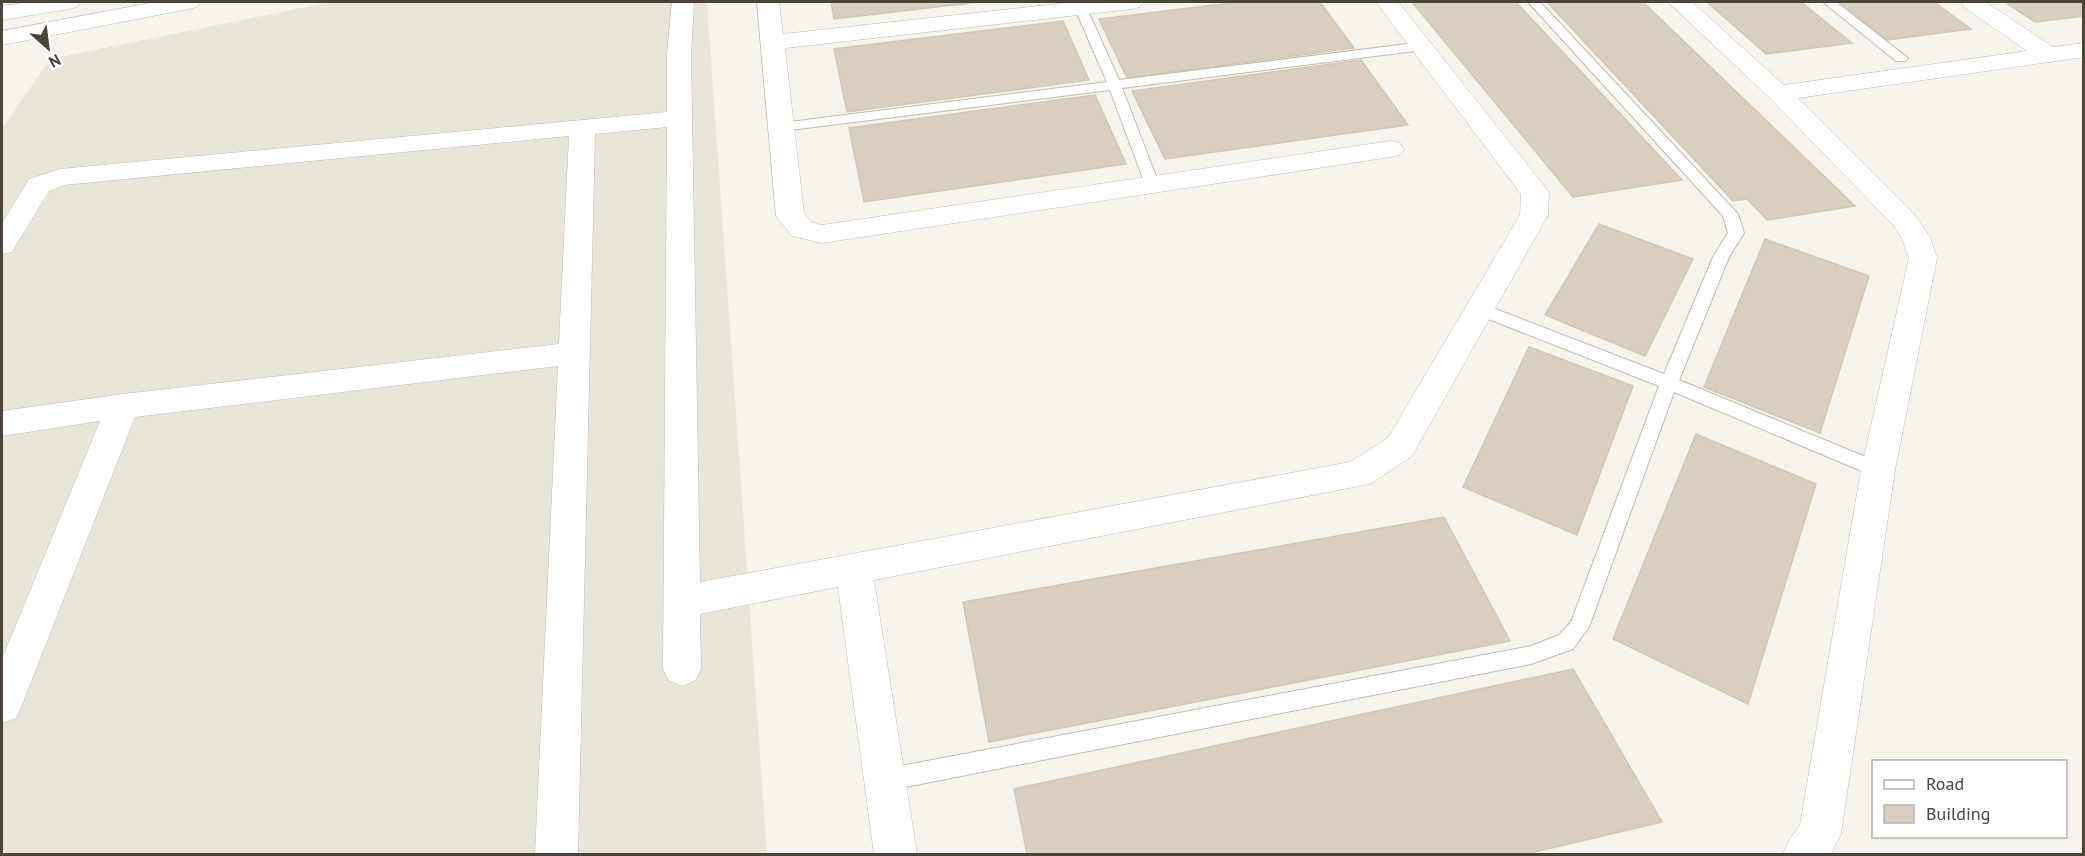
<svg xmlns="http://www.w3.org/2000/svg" width="2085" height="856" font-family="'PT Sans',sans-serif">
  <style>
    .residential { fill: #eae5da }
    .building { fill: #d8cfc1; stroke: #d3c7b4; stroke-width: 1.5 }
    .lines { fill: none; stroke-linecap: round; stroke-linejoin: round }
    .service-casing { stroke: #c2bbae; stroke-width: 2 }
    .minor-casing { stroke: #c2bbae; stroke-width: 1 }
    .tertiary-casing { stroke: #c2bbae; stroke-width: 1 }
    .service { fill: #fff; fill-rule: evenodd }
    .minor { fill: #fff; fill-rule: evenodd }
    .tertiary { fill: #fff; fill-rule: evenodd }
  </style>
  <rect width="100%" height="100%" fill="#f6f3ec"/>
  <path class="residential" d="M 330,2 L 707,2 L 767,854 L 2,854 L 2,129 L 50,59 Z"/>
  <g class="building">
    <path d="M 831,2 L 980,2 L 834,19 Z"/>
    <path d="M 1238,2 L 1320,2 L 1354,48 L 1127,78 L 1099,19 Z"/>
    <path d="M 1412,2 L 1516,2 L 1682,180 L 1573,197 Z"/>
    <path d="M 1547,2 L 1643,2 L 1855,206 L 1767,220 L 1747,199 L 1733,201 Z"/>
    <path d="M 1707,2 L 1801,2 L 1852,43 L 1766,54 Z"/>
    <path d="M 1839,2 L 1934,2 L 1971,29 L 1887,40 Z"/>
    <path d="M 2005,2 L 2084,2 L 2084,16 L 2035,22 Z"/>
    <path d="M 1063,21 L 1089,80 L 847,112 L 834,49 Z"/>
    <path d="M 1361,60 L 1408,125 L 1165,159 L 1132,91 Z"/>
    <path d="M 1095,95 L 1126,164 L 864,202 L 849,128 Z"/>
    <path d="M 1599,224 L 1693,259 L 1645,356 L 1545,315 Z"/>
    <path d="M 1765,239 L 1869,276 L 1820,433 L 1704,387 Z"/>
    <path d="M 1529,347 L 1633,386 L 1577,535 L 1463,487 Z"/>
    <path d="M 1696,434 L 1816,484 L 1748,704 L 1613,639 Z"/>
    <path d="M 1444,517 L 1510,641 L 989,742 L 963,602 Z"/>
    <path d="M 1573,669 L 1662,822 L 1526,854 L 1027,854 L 1014,789 Z"/>
  </g>
  <g class="lines">
    <defs>
      <g id="service">
        <path d="M 1072,2 L 1084,2 L 1119,80 L 1423,42 L 1429,46 L 1423,50 L 1122,88 L 1159,184 L 1152,189 L 1145,184 L 1110,90 L 782,131 L 775,127 L 782,123 L 1107,82 Z"/>
        <path d="M 1528,2 L 1540,2 L 1738,214 L 1744,233 L 1729,257 L 1679,380 L 1885,465 L 1887,470 L 1885,475 L 1878,477 L 1871,475 L 1674,392 L 1589,627 L 1573,649 L 1531,664 L 885,791 L 877,788 L 874,780 L 877,772 L 885,769 L 1531,646 L 1559,635 L 1571,622 L 1659,386 L 1473,313 L 1471,309 L 1473,305 L 1485,305 L 1664,374 L 1713,257 L 1728,233 L 1723,216 Z"/>
        <path d="M 1823,2 L 1836,2 L 1908,58 L 1906,61 L 1896,61 Z"/>
      </g>
      <g id="minor">
        <path d="M 672,2 L 694,2 L 691,54 L 700,582 L 1350,462 L 1388,438 L 1520,215 L 1521,194 L 1376,2 L 1398,2 L 1545,187 L 1549,193 L 1548,215 L 1412,456 L 1370,484 L 874,580 L 917,854 L 874,854 L 838,587 L 700,614 L 701,668 L 696,680 L 682,686 L 668,680 L 663,668 L 667,127 L 595,134 L 578,854 L 535,854 L 558,366 L 135,417 L 22,705 L 16,718 L 2,723 L 2,659 L 100,421 L 2,436 L 2,411 L 123,394 L 559,344 L 569,136 L 64,185 L 49,191 L 12,252 L 2,254 L 2,223 L 29,179 L 60,169 L 667,112 L 667,54 Z"/>
        <path d="M 757,2 L 779,2 L 783,34 L 1075,2 L 1143,2 L 1140,7 L 1132,9 L 785,48 L 804,214 L 812,222 L 822,225 L 1391,141 L 1400,143 L 1404,149 L 1400,155 L 1391,157 L 822,243 L 792,236 L 776,216 Z"/>
        <path d="M 1668,2 L 1692,2 L 1784,85 L 2027,51 L 1964,7 L 1961,2 L 1986,2 L 2053,47 L 2084,43 L 2084,57 L 1798,98 L 1913,213 L 1930,237 L 1937,258 L 1895,470 L 1841,834 L 1831,854 L 1783,854 L 1790,839 L 1800,825 L 1861,470 L 1909,258 L 1902,238 L 1893,225 L 1770,98 Z"/>
      </g>
      <g id="tertiary">
        <path d="M 30,2 L 80,2 L 77,7 L 69,9 L 2,20 L 2,6 Z"/>
        <path d="M 156,2 L 200,2 L 197,7 L 189,9 L 2,45 L 2,31 Z"/>
      </g>
    </defs>
    <use href="#service" class="service-casing"/>
    <use href="#minor" class="minor-casing"/>
    <use href="#tertiary" class="tertiary-casing"/>
    <use href="#service" class="service"/>
    <use href="#minor" class="minor"/>
    <use href="#tertiary" class="tertiary"/>
  </g>
  <rect width="2085" height="856" fill="none" stroke="#4b4439" stroke-width="6"/>
  <rect x="1872" y="760" width="195" height="78" fill="#ffffff" stroke="#b7b4b0" stroke-width="1.5"/>
  <rect x="1884" y="780" width="30" height="9" fill="#ffffff" stroke="#b7b4b0" stroke-width="1.5"/>
  <text x="1926" y="790" font-size="18" fill="#4b4439">Road</text>
  <rect x="1884" y="805" width="30" height="18" fill="#d8cfc1" stroke="#b7b4b0" stroke-width="1.5"/>
  <text x="1926" y="820" font-size="18" fill="#4b4439">Building</text>
  <g transform="translate(48 48) rotate(152)" stroke="#ffffff" stroke-width="4.5" paint-order="stroke">
  <path d="M0-4.5L10 22L0 15L-10 22Z" fill="#4b4439"/>
  <text y="-9" font-size="16" font-weight="bold" text-anchor="middle" fill="#4b4439">N</text>
  </g>
</svg>
